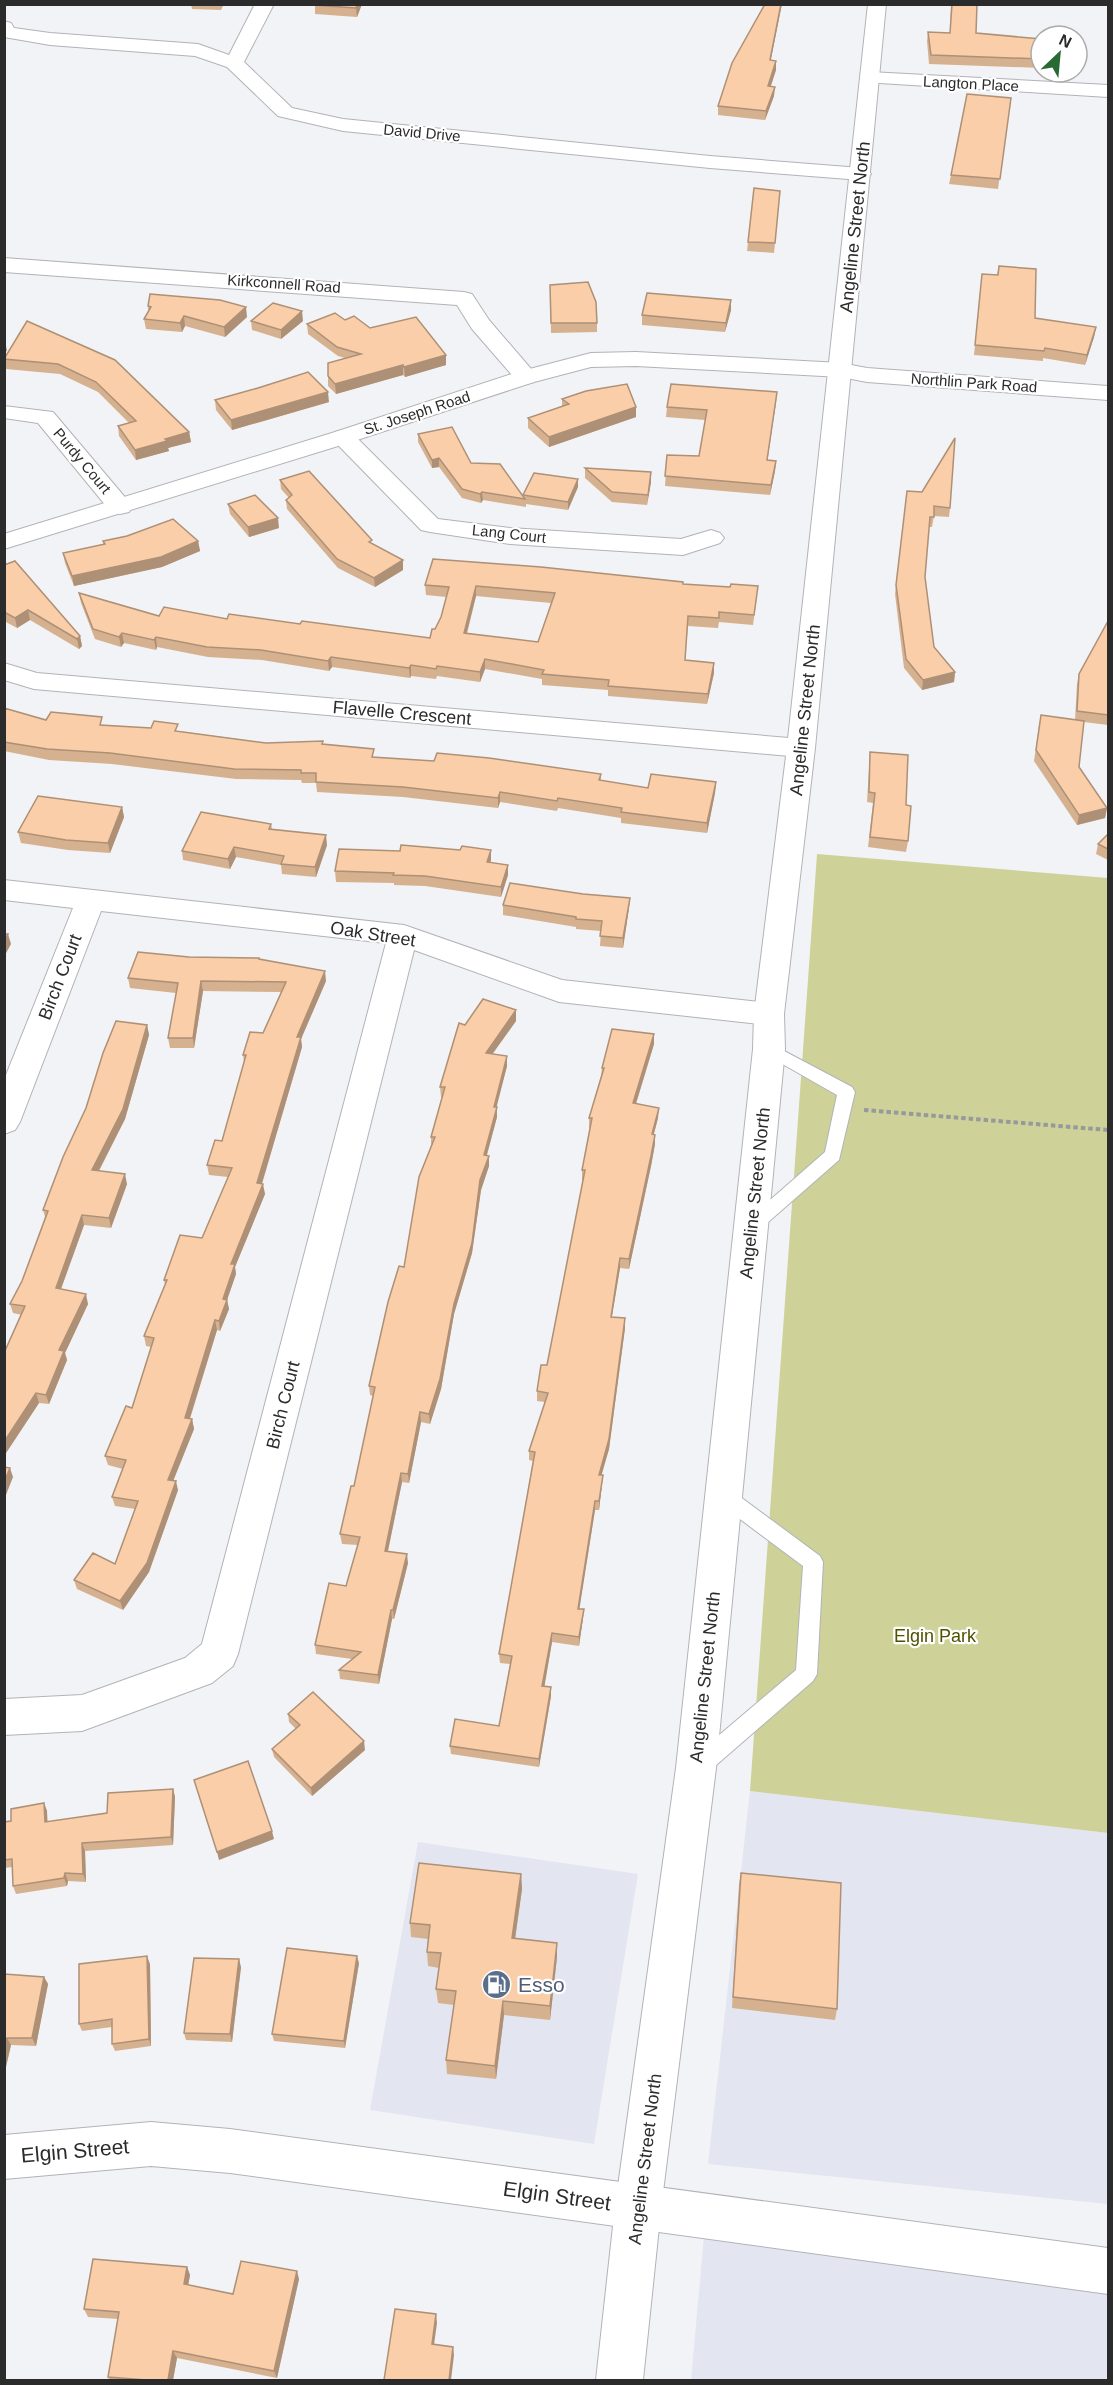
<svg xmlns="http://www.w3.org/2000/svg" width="1113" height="2385" font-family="Arial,sans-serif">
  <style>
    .built { fill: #e3e6f1 }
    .green { fill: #ced299 }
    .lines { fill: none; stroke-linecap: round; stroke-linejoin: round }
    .service-casing { stroke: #b2b3b7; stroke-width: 2 }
    .minor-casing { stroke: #b2b3b7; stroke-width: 2 }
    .tertiary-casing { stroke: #b2b3b7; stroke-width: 2 }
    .secondary-casing { stroke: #b2b3b7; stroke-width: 2 }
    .path { stroke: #98999b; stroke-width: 4; stroke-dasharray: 4.5 3; stroke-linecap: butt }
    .service { fill: #fff; fill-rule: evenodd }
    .minor { fill: #fff; fill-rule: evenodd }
    .tertiary { fill: #fff; fill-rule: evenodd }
    .secondary { fill: #fff; fill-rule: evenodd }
    .wall { fill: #d6b190; fill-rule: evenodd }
    .shaded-wall { fill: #ae9076 }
    .building { fill: #f9cea8; stroke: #ae9076; stroke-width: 1.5; fill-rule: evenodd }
    .labels { text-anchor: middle; stroke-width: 4.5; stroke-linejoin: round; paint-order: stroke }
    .far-street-label { font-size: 15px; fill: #2b2b2c; stroke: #fff }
    .street-label { font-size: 18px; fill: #2b2b2c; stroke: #fff }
    .park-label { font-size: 18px; fill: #4f5100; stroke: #fff }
    .near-service-label { font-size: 21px; fill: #4e5e75; stroke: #fff; text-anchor: start }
    .near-street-label { font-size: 21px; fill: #2b2b2c; stroke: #fff }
  </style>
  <rect width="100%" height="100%" fill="#f1f3f6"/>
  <g class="built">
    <path d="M 750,1791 L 1108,1833 L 1108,2204 L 708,2164 Z"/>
    <path d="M 418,1842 L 638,1874 L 594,2144 L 370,2110 Z"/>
    <path d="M 706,2214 L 1108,2269 L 1108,2380 L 691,2380 Z"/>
  </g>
  <path class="green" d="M 817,854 L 1108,878 L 1108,1833 L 750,1791 Z"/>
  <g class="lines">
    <defs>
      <g id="service">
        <path d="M 769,1043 L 852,1087 L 855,1092 L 839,1160 L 758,1231 L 752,1233 L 746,1231 L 743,1226 L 746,1221 L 825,1152 L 837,1095 L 763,1053 L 760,1049 L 763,1045 Z"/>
        <path d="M 724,1487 L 731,1490 L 820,1556 L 823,1562 L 817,1674 L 813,1681 L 707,1773 L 699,1776 L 691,1773 L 688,1766 L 691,1759 L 796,1670 L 803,1566 L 717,1502 L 714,1496 L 717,1490 Z"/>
      </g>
      <g id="minor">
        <path d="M 255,4 L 274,4 L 244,62 L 292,108 L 343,119 L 710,156 L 861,168 L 868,170 L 871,174 L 868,178 L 861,180 L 710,168 L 343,131 L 278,116 L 227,67 L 195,56 L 50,45 L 4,37 L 4,21 L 11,23 L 14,28 L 50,33 L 198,44 L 229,55 Z"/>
        <path d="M 870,72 L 1108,85 L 1108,97 L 863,82 L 860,78 L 863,74 Z"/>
        <path d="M 4,258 L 464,292 L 472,294 L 489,320 L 538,377 L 534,382 L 526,384 L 518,382 L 472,329 L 457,305 L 4,272 Z"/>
        <path d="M 4,406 L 53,412 L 129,502 L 132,507 L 129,512 L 120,514 L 111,512 L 38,423 L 4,418 Z"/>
        <path d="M 343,430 L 351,432 L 438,519 L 510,528 L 681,539 L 711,530 L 720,533 L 724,538 L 720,543 L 683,555 L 510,544 L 430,532 L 421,530 L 335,442 L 331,437 L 335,432 Z"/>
        <path d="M 4,663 L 37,673 L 801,739 L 811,742 L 815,748 L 811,754 L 801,757 L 34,689 L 4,680 Z"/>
        <path d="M 4,880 L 404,925 L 562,980 L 769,1003 L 780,1006 L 784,1014 L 780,1022 L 769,1025 L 559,1002 L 414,950 L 238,1654 L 233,1666 L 212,1683 L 82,1731 L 4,1735 L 4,1699 L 82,1695 L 185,1658 L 202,1644 L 386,943 L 101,911 L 20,1122 L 15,1130 L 4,1134 L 4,1080 L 73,908 L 4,900 Z"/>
        <path d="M 151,2122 L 230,2129 L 1108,2248 L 1108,2294 L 230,2173 L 151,2166 L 4,2179 L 4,2135 Z"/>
      </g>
      <path id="tertiary" d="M 636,352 L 841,363 L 867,368 L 1108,386 L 1108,400 L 867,382 L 841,377 L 636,366 L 591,367 L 534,382 L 351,442 L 4,549 L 4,534 L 335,432 L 518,372 L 591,353 Z"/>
      <path id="secondary" d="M 868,4 L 886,4 L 815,748 L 784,1014 L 785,1049 L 716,1768 L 661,2208 L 643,2380 L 596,2380 L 615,2208 L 676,1768 L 753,1049 L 754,1014 L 787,748 Z"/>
    </defs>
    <use href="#service" class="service-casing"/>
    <use href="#minor" class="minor-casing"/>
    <use href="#tertiary" class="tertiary-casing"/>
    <use href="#secondary" class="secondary-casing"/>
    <path class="path" d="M 864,1110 L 1108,1130"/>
    <use href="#service" class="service"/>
    <use href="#minor" class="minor"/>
    <use href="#tertiary" class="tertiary"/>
    <use href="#secondary" class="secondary"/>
  </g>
  <g class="wall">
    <path d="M 191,4 L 224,4 L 221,10 L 192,9 Z"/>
    <path d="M 315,4 L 362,4 L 357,17 L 315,14 Z"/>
    <path d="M 951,4 L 977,4 L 976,33 L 1041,39 L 1041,68 L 929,64 L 927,41 L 928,32 L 950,33 Z"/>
    <path d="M 771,60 L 776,61 L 776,70 L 770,87 L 774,96 L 765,120 L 718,115 L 718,106 Z"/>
    <path d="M 1011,98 L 998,189 L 949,184 L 951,175 Z"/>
    <path d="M 754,188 L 780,191 L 774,253 L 747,251 Z"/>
    <path d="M 999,266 L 1035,318 L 1096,327 L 1094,337 L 1085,365 L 1043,358 L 1043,361 L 974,355 L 982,274 L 997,275 Z"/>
    <path d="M 550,285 L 597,323 L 597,332 L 551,333 Z"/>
    <path d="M 731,300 L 731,310 L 725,332 L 642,325 L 642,315 Z"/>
    <path d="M 148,306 L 247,317 L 225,337 L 185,326 L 182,332 L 146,329 L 144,319 L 148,312 Z"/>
    <path d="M 345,320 L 370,328 L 446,365 L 405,377 L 403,375 L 336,394 L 328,386 L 328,376 L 345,358 L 338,356 L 308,334 L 307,324 Z"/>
    <path d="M 27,321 L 189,432 L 191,442 L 168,448 L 169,451 L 136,460 L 119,436 L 118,426 L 129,423 L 98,392 L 60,374 L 6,369 L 4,358 Z"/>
    <path d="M 251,321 L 303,321 L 281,339 L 252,330 Z"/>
    <path d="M 562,399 L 636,407 L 636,417 L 549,447 L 528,428 L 528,418 L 562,407 Z"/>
    <path d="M 215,400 L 329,402 L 232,430 L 216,410 Z"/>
    <path d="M 776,402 L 767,460 L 776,461 L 775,471 L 770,495 L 665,486 L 667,455 L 699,456 L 705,420 L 666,417 L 667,407 Z"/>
    <path d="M 418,434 L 471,463 L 523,495 L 578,487 L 568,510 L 526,504 L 526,507 L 483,500 L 481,503 L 462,498 L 439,467 L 432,468 L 418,442 Z"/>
    <path d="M 585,468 L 651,472 L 651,482 L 647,505 L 612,502 L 585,478 Z"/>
    <path d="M 280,480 L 372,544 L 403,560 L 403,570 L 375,587 L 338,568 L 287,509 L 286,500 L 289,498 L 281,489 Z"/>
    <path d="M 906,500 L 950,508 L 949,517 L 934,516 L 932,527 L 929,527 L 925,577 L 934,647 L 955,672 L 954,682 L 922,690 L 904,668 L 895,594 Z"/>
    <path d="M 228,504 L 279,528 L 249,537 L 230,514 Z"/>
    <path d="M 103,541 L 198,541 L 200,551 L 162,567 L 74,586 L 65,563 L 63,553 L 104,545 Z"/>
    <path d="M 4,565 L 80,636 L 82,646 L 79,649 L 30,620 L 17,628 L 4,621 Z"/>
    <path d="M 683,584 L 757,596 L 753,625 L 719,622 L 718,628 L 688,626 L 685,660 L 714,663 L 714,673 L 707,704 L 608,696 L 608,690 L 542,685 L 542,679 L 485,669 L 480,682 L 437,676 L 436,679 L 411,676 L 410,678 L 332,667 L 329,671 L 262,660 L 208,657 L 157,647 L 156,650 L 124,643 L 121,647 L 95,639 L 81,603 L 79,593 L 159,616 L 300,624 L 430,638 L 435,629 L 441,617 L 446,597 L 426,595 L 425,585 ZM 476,596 L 551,603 L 538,642 L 467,634 Z"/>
    <path d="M 1108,621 L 1108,725 L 1084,722 L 1079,767 L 1107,808 L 1105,818 L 1077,825 L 1034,761 L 1039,725 L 1041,715 L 1075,720 L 1077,684 L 1079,674 Z"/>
    <path d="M 4,708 L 46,720 L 179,731 L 266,743 L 323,744 L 374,757 L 601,774 L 601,780 L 648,788 L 716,782 L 715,793 L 707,833 L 621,823 L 621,818 L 558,808 L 557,811 L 500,802 L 498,808 L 403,797 L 317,792 L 316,783 L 302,783 L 301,780 L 236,779 L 112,764 L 49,760 L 4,751 Z"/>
    <path d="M 870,752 L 908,841 L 906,852 L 868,847 L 873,803 L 867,802 Z"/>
    <path d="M 122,807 L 124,817 L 110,853 L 68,850 L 21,843 L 18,832 Z"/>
    <path d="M 271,824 L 272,829 L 327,845 L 316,877 L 282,874 L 281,865 L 236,857 L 230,869 L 183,860 L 182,851 Z"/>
    <path d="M 1108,834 L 1108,860 L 1096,854 L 1098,844 Z"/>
    <path d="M 491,860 L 490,863 L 508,865 L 508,875 L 501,897 L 425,886 L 394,885 L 394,883 L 336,882 L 335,871 Z"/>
    <path d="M 503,905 L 629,908 L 623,948 L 600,946 L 601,931 L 576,929 L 576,927 L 503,915 Z"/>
    <path d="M 189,957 L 260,959 L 326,981 L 301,1039 L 302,1047 L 262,1184 L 265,1194 L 235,1267 L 236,1274 L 227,1300 L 229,1309 L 220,1331 L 217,1330 L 190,1419 L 192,1419 L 194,1429 L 173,1480 L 178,1490 L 149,1572 L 123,1610 L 77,1589 L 74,1580 L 115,1564 L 135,1509 L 115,1506 L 112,1497 L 123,1469 L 108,1465 L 105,1456 L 132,1408 L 151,1347 L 146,1346 L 144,1336 L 165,1285 L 164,1280 L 202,1238 L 228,1177 L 209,1175 L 207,1165 L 222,1141 L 244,1062 L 243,1055 L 263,1033 L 281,992 L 203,991 L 194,1048 L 170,1048 L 168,1038 L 176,993 L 130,988 L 128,978 Z"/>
    <path d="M 516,1021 L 492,1054 L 507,1066 L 496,1107 L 497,1117 L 487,1155 L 489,1166 L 481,1190 L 472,1253 L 454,1314 L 441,1389 L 430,1424 L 421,1422 L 409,1483 L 402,1482 L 388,1551 L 408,1563 L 394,1619 L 392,1619 L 379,1684 L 340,1679 L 339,1670 L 352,1659 L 316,1654 L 315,1645 L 346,1586 L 358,1545 L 342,1544 L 340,1534 L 354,1486 L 373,1396 L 370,1395 L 369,1386 L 404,1267 L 431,1145 L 431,1137 L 442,1097 L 441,1097 L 440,1087 L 465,1025 Z"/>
    <path d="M 147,1025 L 149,1035 L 125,1119 L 99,1171 L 127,1184 L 111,1228 L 84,1225 L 61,1289 L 88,1304 L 65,1353 L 67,1360 L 49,1404 L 39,1403 L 4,1456 L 22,1315 L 13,1313 L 10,1304 L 22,1281 L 45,1217 L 43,1210 Z"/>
    <path d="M 654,1034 L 654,1044 L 636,1104 L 658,1118 L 654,1134 L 655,1135 L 655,1144 L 651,1166 L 629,1269 L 620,1268 L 612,1317 L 625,1318 L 625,1328 L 609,1449 L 601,1475 L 603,1475 L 602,1484 L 599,1510 L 595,1510 L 579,1609 L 583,1618 L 579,1646 L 552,1642 L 544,1686 L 551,1696 L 539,1767 L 451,1754 L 450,1746 L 499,1726 L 510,1664 L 500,1663 L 499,1654 L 533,1461 L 529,1460 L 529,1451 L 545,1402 L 537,1401 L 537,1391 L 547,1365 L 583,1180 L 582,1180 L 582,1170 L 590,1128 L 589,1128 L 589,1118 L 601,1076 L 602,1068 Z"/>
    <path d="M 288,1714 L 365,1750 L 312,1796 L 274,1757 L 272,1749 L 296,1729 L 289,1722 Z"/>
    <path d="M 173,1789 L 175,1797 L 173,1845 L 85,1851 L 86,1882 L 68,1881 L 67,1886 L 16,1894 L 13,1886 L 12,1867 L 4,1868 L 4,1822 L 11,1821 L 44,1803 L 47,1811 L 47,1822 L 107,1813 Z"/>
    <path d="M 741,1873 L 837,2009 L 835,2020 L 732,2008 L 739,1884 Z"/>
    <path d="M 521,1874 L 522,1889 L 515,1939 L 557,1957 L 550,2020 L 504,2015 L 496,2079 L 447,2074 L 446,2060 L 454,2005 L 438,2003 L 436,1989 L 439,1968 L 428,1966 L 427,1952 L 428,1939 L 411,1937 L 410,1923 Z"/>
    <path d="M 359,1963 L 345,2048 L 274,2041 L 272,2034 Z"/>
    <path d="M 150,1964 L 151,2046 L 115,2051 L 112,2044 L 112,2027 L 82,2031 L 79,2024 Z"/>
    <path d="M 241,1967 L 232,2042 L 186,2040 L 184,2033 Z"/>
    <path d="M 4,1974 L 44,1977 L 48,1984 L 36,2046 L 11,2045 L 5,2071 L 4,2071 Z"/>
    <path d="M 187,2267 L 190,2275 L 188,2285 L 233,2294 L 299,2279 L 277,2378 L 177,2358 L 173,2380 L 109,2380 L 108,2377 L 118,2319 L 88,2317 L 84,2309 Z"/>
  </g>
  <g class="shaded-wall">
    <path d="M 357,4 L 362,4 L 357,17 L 356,8 Z"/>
    <path d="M 781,4 L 782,4 L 769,69 L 770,60 Z"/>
    <path d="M 776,61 L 776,70 L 768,95 L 768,86 Z"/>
    <path d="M 775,87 L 774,96 L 765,120 L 766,111 Z"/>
    <path d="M 731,300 L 731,310 L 725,332 L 726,323 Z"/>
    <path d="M 246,307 L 247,317 L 225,337 L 224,327 Z"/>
    <path d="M 302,311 L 303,321 L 281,339 L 281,330 Z"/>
    <path d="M 184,316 L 185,326 L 182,332 L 180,323 Z"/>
    <path d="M 1096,327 L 1094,337 L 1085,365 L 1087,355 Z"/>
    <path d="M 5,341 L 7,351 L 4,352 L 4,342 Z"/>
    <path d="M 446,355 L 446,365 L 405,377 L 404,367 Z"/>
    <path d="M 403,365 L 403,375 L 336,394 L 335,384 Z"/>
    <path d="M 328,392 L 329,402 L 232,430 L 231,420 Z"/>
    <path d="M 777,392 L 776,402 L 766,470 L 767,460 Z"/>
    <path d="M 636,407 L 636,417 L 549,447 L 549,437 Z"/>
    <path d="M 189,432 L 191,442 L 168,448 L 169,451 L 136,460 L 135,450 L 165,439 Z"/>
    <path d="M 439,458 L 439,467 L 432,468 L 432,460 Z"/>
    <path d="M 776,461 L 775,471 L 770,495 L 771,485 Z"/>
    <path d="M 651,472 L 651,482 L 647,505 L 648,495 Z"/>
    <path d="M 578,479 L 578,487 L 568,510 L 568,502 Z"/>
    <path d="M 482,492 L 483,500 L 481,503 L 480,494 Z"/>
    <path d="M 278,518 L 279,528 L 249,537 L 248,527 Z"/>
    <path d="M 198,541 L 200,551 L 162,567 L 74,586 L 72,576 Z"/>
    <path d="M 403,560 L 403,570 L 375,587 L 374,578 Z"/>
    <path d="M 476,586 L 476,596 L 464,643 L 464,633 Z"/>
    <path d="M 28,610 L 30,620 L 17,628 L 15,618 Z"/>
    <path d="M 122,633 L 124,643 L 121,647 L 119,637 Z"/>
    <path d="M 80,636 L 82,646 L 79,649 L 77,639 Z"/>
    <path d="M 156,637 L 157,647 L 156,650 L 154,640 Z"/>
    <path d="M 331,657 L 332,667 L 329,671 L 328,661 Z"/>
    <path d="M 485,659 L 485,669 L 480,682 L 480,672 Z"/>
    <path d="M 714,663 L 714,673 L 707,704 L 708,694 Z"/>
    <path d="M 411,665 L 411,676 L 410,678 L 409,668 Z"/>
    <path d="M 955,672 L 954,682 L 922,690 L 923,680 Z"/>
    <path d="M 716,782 L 715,793 L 707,833 L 707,823 Z"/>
    <path d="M 500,792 L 500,802 L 498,808 L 498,798 Z"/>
    <path d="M 122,807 L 124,817 L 110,853 L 108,843 Z"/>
    <path d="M 1107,808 L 1105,818 L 1077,825 L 1079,815 Z"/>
    <path d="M 326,835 L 327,845 L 316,877 L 315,867 Z"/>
    <path d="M 234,847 L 236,857 L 230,869 L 228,859 Z"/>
    <path d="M 491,850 L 491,860 L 487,872 L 487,862 Z"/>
    <path d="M 508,865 L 508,875 L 501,897 L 501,887 Z"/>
    <path d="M 630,898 L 629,908 L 623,948 L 623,938 Z"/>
    <path d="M 8,934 L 11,944 L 4,957 L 4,942 Z"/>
    <path d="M 325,971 L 326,981 L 301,1039 L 302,1047 L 259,1193 L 257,1183 L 297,1037 Z"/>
    <path d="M 201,981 L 203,991 L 194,1048 L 193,1038 Z"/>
    <path d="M 516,1010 L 516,1021 L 486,1063 L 486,1053 Z"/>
    <path d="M 147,1025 L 149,1035 L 125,1119 L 94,1180 L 92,1170 Z"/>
    <path d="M 654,1034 L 654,1044 L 633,1113 L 633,1103 Z"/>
    <path d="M 507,1056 L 507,1066 L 494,1117 L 494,1107 Z"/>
    <path d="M 497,1107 L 497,1117 L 484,1165 L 484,1155 Z"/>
    <path d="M 659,1108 L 658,1118 L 651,1144 L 652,1134 Z"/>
    <path d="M 655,1135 L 655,1144 L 651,1166 L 629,1269 L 629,1259 Z"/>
    <path d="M 489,1156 L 489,1166 L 481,1190 L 472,1253 L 454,1314 L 441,1389 L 430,1424 L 429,1414 L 480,1180 Z"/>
    <path d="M 125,1174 L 127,1184 L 111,1228 L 109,1218 Z"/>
    <path d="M 263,1184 L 265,1194 L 235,1267 L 236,1274 L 227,1300 L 229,1309 L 220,1331 L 219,1321 L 231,1264 Z"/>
    <path d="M 82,1215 L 84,1225 L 58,1297 L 56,1288 Z"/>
    <path d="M 620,1258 L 620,1268 L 610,1327 L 611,1317 Z"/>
    <path d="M 86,1294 L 88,1304 L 65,1353 L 67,1360 L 49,1404 L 46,1395 L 59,1350 Z"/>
    <path d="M 625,1318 L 625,1328 L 609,1449 L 599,1484 L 599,1475 Z"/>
    <path d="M 215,1320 L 217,1330 L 187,1427 L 185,1418 Z"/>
    <path d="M 36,1393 L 39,1403 L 4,1456 L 4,1442 Z"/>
    <path d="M 420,1412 L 421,1422 L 409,1483 L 408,1474 Z"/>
    <path d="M 192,1419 L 194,1429 L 170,1489 L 168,1480 Z"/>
    <path d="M 10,1468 L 13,1477 L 4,1500 L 4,1482 Z"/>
    <path d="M 401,1473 L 402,1482 L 386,1560 L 385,1551 Z"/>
    <path d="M 603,1475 L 602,1484 L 599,1510 L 599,1501 Z"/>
    <path d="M 176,1481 L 178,1490 L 149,1572 L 123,1610 L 120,1601 Z"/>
    <path d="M 595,1501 L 595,1510 L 578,1618 L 578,1609 Z"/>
    <path d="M 407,1554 L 408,1563 L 394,1619 L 393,1610 Z"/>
    <path d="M 584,1609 L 583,1618 L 579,1646 L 579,1637 Z"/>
    <path d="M 391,1610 L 392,1619 L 379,1684 L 378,1675 Z"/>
    <path d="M 552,1633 L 552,1642 L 543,1695 L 542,1686 Z"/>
    <path d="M 551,1687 L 551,1696 L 539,1767 L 539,1759 Z"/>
    <path d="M 364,1741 L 365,1750 L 312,1796 L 311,1788 Z"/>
    <path d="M 173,1789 L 175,1797 L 173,1845 L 171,1837 Z"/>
    <path d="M 44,1803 L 47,1811 L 48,1831 L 45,1822 Z"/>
    <path d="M 272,1831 L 274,1839 L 219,1860 L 217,1852 Z"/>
    <path d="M 82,1843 L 85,1851 L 86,1882 L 83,1874 Z"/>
    <path d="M 65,1873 L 68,1881 L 67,1886 L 64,1878 Z"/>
    <path d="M 521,1874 L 522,1889 L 513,1953 L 512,1938 Z"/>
    <path d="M 557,1943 L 557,1957 L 550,2020 L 550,2006 Z"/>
    <path d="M 147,1956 L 150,1964 L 151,2046 L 149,2039 Z"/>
    <path d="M 357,1956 L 359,1963 L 345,2048 L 344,2041 Z"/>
    <path d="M 239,1959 L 241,1967 L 232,2042 L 230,2034 Z"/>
    <path d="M 44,1977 L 48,1984 L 36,2046 L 32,2038 Z"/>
    <path d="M 503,2001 L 504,2015 L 496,2079 L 495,2066 Z"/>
    <path d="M 7,2038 L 11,2045 L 5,2071 L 4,2069 L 4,2049 Z"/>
    <path d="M 187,2267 L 190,2275 L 187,2292 L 184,2284 Z"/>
    <path d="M 297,2271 L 299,2279 L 277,2378 L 274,2371 Z"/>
    <path d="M 436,2314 L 437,2323 L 433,2352 L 432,2344 Z"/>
    <path d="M 453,2347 L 454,2355 L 451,2380 L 449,2380 Z"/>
    <path d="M 173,2351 L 177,2358 L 173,2380 L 168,2380 Z"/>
  </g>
  <g class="building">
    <path d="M 315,4 L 357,4 L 356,8 L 314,5 Z"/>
    <path d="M 765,4 L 781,4 L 770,60 L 776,61 L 768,86 L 775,87 L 766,111 L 718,106 L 732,63 Z"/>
    <path d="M 952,4 L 977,4 L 976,33 L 1041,39 L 1041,59 L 931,55 L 928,32 L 950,33 Z"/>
    <path d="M 967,94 L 1011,98 L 1000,179 L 951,175 Z"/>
    <path d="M 754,188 L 780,191 L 775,243 L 748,242 Z"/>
    <path d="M 999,266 L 1036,269 L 1035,318 L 1096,327 L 1087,355 L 1045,348 L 1044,351 L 975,345 L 982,274 L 998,275 Z"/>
    <path d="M 588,282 L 596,302 L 597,323 L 551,323 L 550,285 Z"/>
    <path d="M 647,293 L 731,300 L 726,323 L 642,315 Z"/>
    <path d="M 150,294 L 220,300 L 246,307 L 224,327 L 184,316 L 180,323 L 144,319 L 151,307 L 148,306 Z"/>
    <path d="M 273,303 L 302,311 L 281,330 L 251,321 Z"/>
    <path d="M 335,313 L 345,320 L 354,316 L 370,328 L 416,317 L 446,355 L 404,367 L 403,365 L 335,384 L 328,376 L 328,363 L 361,354 L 337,347 L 307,324 Z"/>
    <path d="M 27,321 L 115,360 L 189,432 L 165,439 L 167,441 L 135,450 L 118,426 L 136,421 L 96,382 L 58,364 L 4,359 Z"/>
    <path d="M 308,372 L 328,392 L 231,420 L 215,400 L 258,388 Z"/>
    <path d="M 627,384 L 636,407 L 549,437 L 528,418 L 569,404 L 562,399 L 586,391 Z"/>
    <path d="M 671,384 L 777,392 L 767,460 L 776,461 L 771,485 L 665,476 L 667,455 L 699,456 L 707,410 L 667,407 Z"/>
    <path d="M 452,427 L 471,463 L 500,464 L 525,499 L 482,492 L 480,494 L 462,489 L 439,458 L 432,460 L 418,434 Z"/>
    <path d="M 955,438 L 950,508 L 934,506 L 934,517 L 930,517 L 925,577 L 934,647 L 955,672 L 923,680 L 906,659 L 896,585 L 907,491 L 922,492 Z"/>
    <path d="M 585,468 L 651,472 L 648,495 L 612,492 Z"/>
    <path d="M 309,471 L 372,540 L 369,542 L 403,560 L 374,578 L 337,559 L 286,500 L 292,495 L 280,480 Z"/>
    <path d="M 534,473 L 578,479 L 568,502 L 523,495 Z"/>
    <path d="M 255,495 L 278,518 L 248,527 L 228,504 Z"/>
    <path d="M 173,519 L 198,541 L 161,557 L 72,576 L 63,553 L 105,544 L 103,541 L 127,536 Z"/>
    <path d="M 433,559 L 541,567 L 683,582 L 683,584 L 730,587 L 731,584 L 758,586 L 754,615 L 719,612 L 719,618 L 688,616 L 685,660 L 714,663 L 708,694 L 608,686 L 609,680 L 542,674 L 544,670 L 485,659 L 480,672 L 437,666 L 436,669 L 411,665 L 409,668 L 331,657 L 328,661 L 261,650 L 207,647 L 156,637 L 154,640 L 122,633 L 119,637 L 93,629 L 79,593 L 159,616 L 164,607 L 227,619 L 229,614 L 300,624 L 302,621 L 430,638 L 432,629 L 435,629 L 441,617 L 449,587 L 425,585 ZM 476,586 L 555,593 L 538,642 L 464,633 Z"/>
    <path d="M 15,561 L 80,636 L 77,639 L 28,610 L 15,618 L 4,612 L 4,565 Z"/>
    <path d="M 1108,621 L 1108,715 L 1077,711 L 1079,674 Z"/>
    <path d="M 4,708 L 46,720 L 51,712 L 102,717 L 100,725 L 151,728 L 154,721 L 178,724 L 175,731 L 266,743 L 323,741 L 322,744 L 374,749 L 372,757 L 434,761 L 437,753 L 489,758 L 601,774 L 599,780 L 648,788 L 651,774 L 716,782 L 707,823 L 621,812 L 622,808 L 558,798 L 557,801 L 500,792 L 498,798 L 403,787 L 316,782 L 316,773 L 301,773 L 301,770 L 234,769 L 110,753 L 47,749 L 4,742 Z"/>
    <path d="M 1041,715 L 1084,721 L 1079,767 L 1107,808 L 1079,815 L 1036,750 Z"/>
    <path d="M 870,752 L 908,755 L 906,805 L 911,806 L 908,841 L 870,837 L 875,793 L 869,792 Z"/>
    <path d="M 38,796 L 122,807 L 108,843 L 66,840 L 18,832 Z"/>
    <path d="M 201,812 L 271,824 L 269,829 L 326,835 L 315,867 L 281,864 L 284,856 L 234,847 L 228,859 L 182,851 Z"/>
    <path d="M 1108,834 L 1108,849 L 1098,844 Z"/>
    <path d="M 401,845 L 460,850 L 462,846 L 491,850 L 487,862 L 508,865 L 501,887 L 425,876 L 393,875 L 394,873 L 335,871 L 339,849 L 400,851 Z"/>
    <path d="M 510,883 L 583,894 L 630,898 L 623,938 L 600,936 L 602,921 L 576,919 L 576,917 L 503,905 Z"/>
    <path d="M 4,934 L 8,934 L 4,942 Z"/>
    <path d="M 138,952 L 189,957 L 259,958 L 259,959 L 325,971 L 297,1037 L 301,1037 L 257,1183 L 263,1184 L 231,1264 L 235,1264 L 223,1299 L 227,1300 L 219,1321 L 215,1320 L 185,1418 L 192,1419 L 168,1480 L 176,1481 L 147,1563 L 120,1601 L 74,1580 L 93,1553 L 115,1564 L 138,1501 L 112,1497 L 126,1460 L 105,1456 L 126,1406 L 132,1408 L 154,1338 L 144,1336 L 167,1280 L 164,1280 L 180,1235 L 202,1238 L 232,1168 L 207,1165 L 215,1140 L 222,1141 L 246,1055 L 243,1055 L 250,1032 L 263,1033 L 286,982 L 201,981 L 193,1038 L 168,1038 L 178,983 L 128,978 Z"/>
    <path d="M 483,999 L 516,1010 L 486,1053 L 507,1056 L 494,1107 L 497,1107 L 484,1155 L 489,1156 L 480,1180 L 472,1243 L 454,1304 L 440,1379 L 429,1414 L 420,1412 L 408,1474 L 401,1473 L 385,1551 L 407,1554 L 393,1610 L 391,1610 L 378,1675 L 339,1670 L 361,1652 L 315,1645 L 329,1583 L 346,1586 L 360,1537 L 340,1534 L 351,1486 L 354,1486 L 375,1387 L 369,1386 L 388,1302 L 399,1266 L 404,1267 L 419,1177 L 435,1137 L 431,1137 L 445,1087 L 440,1087 L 459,1023 L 465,1025 Z"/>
    <path d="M 116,1021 L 147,1025 L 123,1109 L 92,1170 L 125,1174 L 109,1218 L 82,1215 L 56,1288 L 86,1294 L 59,1350 L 64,1351 L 46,1395 L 36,1393 L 4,1442 L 4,1353 L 25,1306 L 10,1304 L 22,1281 L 48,1211 L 43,1210 L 63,1157 L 86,1108 L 103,1053 Z"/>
    <path d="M 612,1029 L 654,1034 L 633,1103 L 659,1108 L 652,1134 L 655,1135 L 651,1156 L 629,1259 L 620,1258 L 611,1317 L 625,1318 L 609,1439 L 599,1475 L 603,1475 L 599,1501 L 595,1501 L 578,1609 L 584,1609 L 579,1637 L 552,1633 L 542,1686 L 551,1687 L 539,1759 L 450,1746 L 455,1719 L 499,1726 L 512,1656 L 499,1654 L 535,1452 L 529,1451 L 548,1393 L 537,1391 L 541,1365 L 547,1365 L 585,1170 L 582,1170 L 592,1118 L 589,1118 L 604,1068 L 602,1068 Z"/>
    <path d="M 4,1467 L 10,1468 L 4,1482 Z"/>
    <path d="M 313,1692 L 364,1741 L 311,1788 L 272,1749 L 300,1725 L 288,1714 Z"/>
    <path d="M 248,1761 L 272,1831 L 217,1852 L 194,1780 Z"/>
    <path d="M 173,1789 L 171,1837 L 82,1843 L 83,1874 L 65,1873 L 64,1878 L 13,1886 L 12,1859 L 4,1860 L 4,1822 L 11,1821 L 11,1809 L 44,1803 L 45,1822 L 107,1813 L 108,1793 Z"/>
    <path d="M 419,1863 L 521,1874 L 512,1938 L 557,1943 L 550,2006 L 503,2001 L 495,2066 L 446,2060 L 456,1991 L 436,1989 L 441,1953 L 427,1952 L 430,1925 L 410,1923 Z"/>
    <path d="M 741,1873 L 841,1883 L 837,2009 L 733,1997 Z"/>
    <path d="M 287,1948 L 357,1956 L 344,2041 L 272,2034 Z"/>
    <path d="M 147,1956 L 149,2039 L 112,2044 L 112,2019 L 79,2024 L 79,1964 Z"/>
    <path d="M 194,1958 L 239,1959 L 230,2034 L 184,2033 Z"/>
    <path d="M 4,1974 L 44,1977 L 32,2038 L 7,2038 L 4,2049 Z"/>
    <path d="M 93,2259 L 187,2267 L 184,2284 L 233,2294 L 241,2261 L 297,2271 L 274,2371 L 173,2351 L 168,2380 L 146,2380 L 108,2377 L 119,2312 L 84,2309 Z"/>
    <path d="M 395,2309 L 436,2314 L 432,2344 L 453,2347 L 449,2380 L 384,2380 Z"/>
  </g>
  <defs>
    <symbol id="fuel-disc" viewBox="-11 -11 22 22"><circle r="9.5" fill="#5c6f8a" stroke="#fff"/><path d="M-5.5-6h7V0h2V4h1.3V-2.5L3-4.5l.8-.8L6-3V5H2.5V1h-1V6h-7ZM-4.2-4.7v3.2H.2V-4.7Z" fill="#fff"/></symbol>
  </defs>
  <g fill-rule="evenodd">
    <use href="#fuel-disc" x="480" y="1968" width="33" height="33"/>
  </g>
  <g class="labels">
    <g class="far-street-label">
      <text transform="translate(971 84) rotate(3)" y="5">Langton Place</text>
      <text transform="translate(422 133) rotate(5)" y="5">David Drive</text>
      <text transform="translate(284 284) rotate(4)" y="5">Kirkconnell Road</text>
      <text transform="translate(974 383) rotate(4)" y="5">Northlin Park Road</text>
      <text transform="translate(417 413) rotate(-18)" y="5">St. Joseph Road</text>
      <text transform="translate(82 461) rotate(50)" y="5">Purdy Court</text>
      <text transform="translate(509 534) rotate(6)" y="5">Lang Court</text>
    </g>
    <g class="street-label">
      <text transform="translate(855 227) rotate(-84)" y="6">Angeline Street North</text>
      <text transform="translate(805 710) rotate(-84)" y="6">Angeline Street North</text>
      <text transform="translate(402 713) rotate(5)" y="6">Flavelle Crescent</text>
      <text transform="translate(373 934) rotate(9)" y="6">Oak Street</text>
      <text transform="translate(60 977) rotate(-69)" y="6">Birch Court</text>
      <text transform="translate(755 1193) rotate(-84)" y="6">Angeline Street North</text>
      <text transform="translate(283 1405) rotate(-76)" y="6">Birch Court</text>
      <text transform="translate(705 1677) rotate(-84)" y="6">Angeline Street North</text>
      <text transform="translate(645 2159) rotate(-83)" y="6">Angeline Street North</text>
    </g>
    <g class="park-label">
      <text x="935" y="1642">Elgin Park</text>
    </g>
    <g class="near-service-label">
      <text x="518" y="1992">Esso</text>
    </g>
    <g class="near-street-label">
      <text transform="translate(75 2151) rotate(-5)" y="7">Elgin Street</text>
      <text transform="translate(557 2196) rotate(8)" y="7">Elgin Street</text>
    </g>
  </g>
  <rect width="1113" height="2385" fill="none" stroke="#2b2b2c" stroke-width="12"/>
  <g transform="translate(1059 54) rotate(26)"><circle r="28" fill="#ffffff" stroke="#aaaaab" stroke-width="1.5"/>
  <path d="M0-4.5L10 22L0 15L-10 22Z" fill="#296a34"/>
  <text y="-9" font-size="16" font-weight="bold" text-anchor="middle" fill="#2b2b2c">N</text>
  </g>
</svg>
